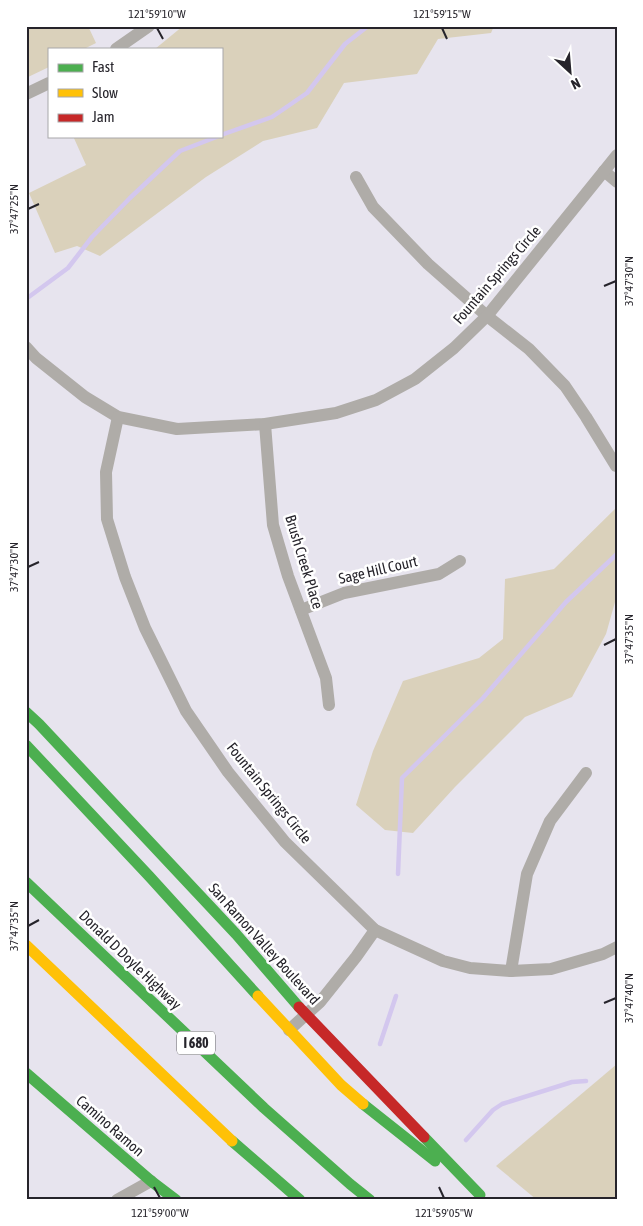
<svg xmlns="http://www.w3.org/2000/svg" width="643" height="1226" font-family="'Asap Condensed',sans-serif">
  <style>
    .green { fill: #dad1bb }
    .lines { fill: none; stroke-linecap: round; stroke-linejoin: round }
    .stream { stroke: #d3c7ee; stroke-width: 4.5 }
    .street { stroke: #afaca8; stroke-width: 12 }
    .fast { stroke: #4caf50; stroke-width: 11 }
    .slow { stroke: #ffc107; stroke-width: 11 }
    .jam { stroke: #c62828; stroke-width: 11 }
    .ticks { fill: none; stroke: #26242b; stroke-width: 2 }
    .labels { text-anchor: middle; stroke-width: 5; stroke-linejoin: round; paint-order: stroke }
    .shield { fill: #fff; stroke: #67666b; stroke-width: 1 }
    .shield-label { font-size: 14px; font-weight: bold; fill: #26242b }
    .street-label { font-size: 15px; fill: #26242b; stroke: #fff }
    .neatline { fill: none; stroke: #26242b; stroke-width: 2 }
    .ticks-label { font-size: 12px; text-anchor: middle; fill: #26242b }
  </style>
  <rect width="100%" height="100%" fill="#e7e4ee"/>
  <g class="green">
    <path d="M 26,26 L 88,26 L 96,43 L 84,49 L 49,49 L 49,67 L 26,78 Z"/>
    <path d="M 183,26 L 494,26 L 491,33 L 438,39 L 417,74 L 344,83 L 317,128 L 263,141 L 206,177 L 100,256 L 77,246 L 55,253 L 29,193 L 86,165 L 73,136 L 221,136 L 221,49 L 155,49 Z"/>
    <path d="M 617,507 L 617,595 L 606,634 L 572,697 L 525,717 L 455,787 L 413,833 L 385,830 L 356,805 L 373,751 L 403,681 L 479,658 L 503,639 L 505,579 L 554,569 Z"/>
    <path d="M 617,1064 L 617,1200 L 537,1200 L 496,1166 Z"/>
  </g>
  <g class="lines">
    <g class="stream">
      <path d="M 221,135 L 272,117 L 307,93 L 345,44 L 368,26"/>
      <path d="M 26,299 L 68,268 L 92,237 L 130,198 L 180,151 L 219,136"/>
      <path d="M 398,874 L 402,778 L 483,698 L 566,602 L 617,554"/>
      <path d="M 380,1044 L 396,996"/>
      <path d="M 466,1140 L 493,1110 L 502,1104 L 572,1082 L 586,1081"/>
    </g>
    <g class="street">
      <path d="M 116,49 L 149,26"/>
      <path d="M 26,94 L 49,83"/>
      <path d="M 604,171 L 617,182"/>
      <path d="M 356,177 L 373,207 L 428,264 L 487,316 L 529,349 L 565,386 L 586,417 L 616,466"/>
      <path d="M 26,347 L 36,358 L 85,397 L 118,417 L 177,429 L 265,424 L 336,413 L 376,400 L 415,379 L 454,348 L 487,316 L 617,155"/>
      <path d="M 118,417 L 106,472 L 107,519 L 125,577 L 145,628 L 186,711 L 228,772 L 285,842 L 375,930 L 443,961 L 470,968 L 511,971 L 551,969 L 603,954 L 617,947"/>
      <path d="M 265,424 L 273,525 L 288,576 L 326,678 L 329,705"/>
      <path d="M 301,610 L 344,593 L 439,574 L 460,561"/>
      <path d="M 511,971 L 527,874 L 550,821 L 586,773"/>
      <path d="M 289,1030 L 320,1002 L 356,957 L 375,930"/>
      <path d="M 117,1200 L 151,1181"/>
    </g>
    <g class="fast">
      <path d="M 26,712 L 39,724 L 236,934 L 299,1007"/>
      <path d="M 26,745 L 149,876 L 258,996"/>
      <path d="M 26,882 L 264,1108 L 350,1184 L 370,1200"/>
      <path d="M 26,1073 L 151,1181 L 176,1200"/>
      <path d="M 363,1104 L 435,1161"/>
      <path d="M 424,1137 L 480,1195"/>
      <path d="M 232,1141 L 300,1200"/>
    </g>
    <g class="slow">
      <path d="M 26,945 L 232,1141"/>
      <path d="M 258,996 L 341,1085 L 363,1104"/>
    </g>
    <path class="jam" d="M 299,1007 L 424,1137"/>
  </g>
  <path class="ticks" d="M 157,28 L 163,39M 442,28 L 447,39M 28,209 L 39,204M 604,286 L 616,281M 28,567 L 39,562M 604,645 L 616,639M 28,926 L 39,920M 604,1003 L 616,998M 154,1187 L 160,1198M 439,1187 L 444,1198"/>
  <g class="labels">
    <rect class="shield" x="177" y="1031.5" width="38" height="23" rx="4"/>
    <g class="shield-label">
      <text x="196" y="1048">I 680</text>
    </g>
    <g class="street-label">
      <text transform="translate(497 275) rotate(-49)" y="5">Fountain Springs Circle</text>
      <text transform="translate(304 562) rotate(73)" y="5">Brush Creek Place</text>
      <text transform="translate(378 570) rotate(-13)" y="5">Sage Hill Court</text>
      <text transform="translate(269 793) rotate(51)" y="5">Fountain Springs Circle</text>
      <text transform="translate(264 944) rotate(48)" y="5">San Ramon Valley Boulevard</text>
      <text transform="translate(130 960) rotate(44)" y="5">Donald D Doyle Highway</text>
      <text transform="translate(110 1126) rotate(41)" y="5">Camino Ramon</text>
    </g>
  </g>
  <rect width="643" height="1226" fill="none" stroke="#ffffff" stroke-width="55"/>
  <rect x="48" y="48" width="175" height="90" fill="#ffffff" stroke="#a8a7aa"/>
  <rect x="58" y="64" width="25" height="8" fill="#4caf50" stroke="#a8a7aa"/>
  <text x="92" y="72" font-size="15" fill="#26242b">Fast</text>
  <rect x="58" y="89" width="25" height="8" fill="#ffc107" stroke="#a8a7aa"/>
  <text x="92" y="98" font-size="15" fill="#26242b">Slow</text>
  <rect x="58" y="114" width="25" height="8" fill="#c62828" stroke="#a8a7aa"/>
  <text x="92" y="122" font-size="15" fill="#26242b">Jam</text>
  <g transform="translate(570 72) rotate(154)" stroke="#ffffff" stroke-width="4" paint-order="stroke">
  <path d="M0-4L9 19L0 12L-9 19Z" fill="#26242b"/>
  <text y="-8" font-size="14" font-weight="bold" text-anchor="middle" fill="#26242b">N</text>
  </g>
  <rect x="28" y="28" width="588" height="1170" class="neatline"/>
  <g class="ticks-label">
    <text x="157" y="18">121°59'10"W</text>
    <text x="442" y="18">121°59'15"W</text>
    <text transform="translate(14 209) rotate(-90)" y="4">37°47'25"N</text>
    <text transform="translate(629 281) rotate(-90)" y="4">37°47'30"N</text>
    <text transform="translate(14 567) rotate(-90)" y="4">37°47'30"N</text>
    <text transform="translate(629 639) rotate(-90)" y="4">37°47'35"N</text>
    <text transform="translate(14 926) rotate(-90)" y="4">37°47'35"N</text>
    <text transform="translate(629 998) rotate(-90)" y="4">37°47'40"N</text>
    <text x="160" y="1217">121°59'00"W</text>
    <text x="444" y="1217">121°59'05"W</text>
  </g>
</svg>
